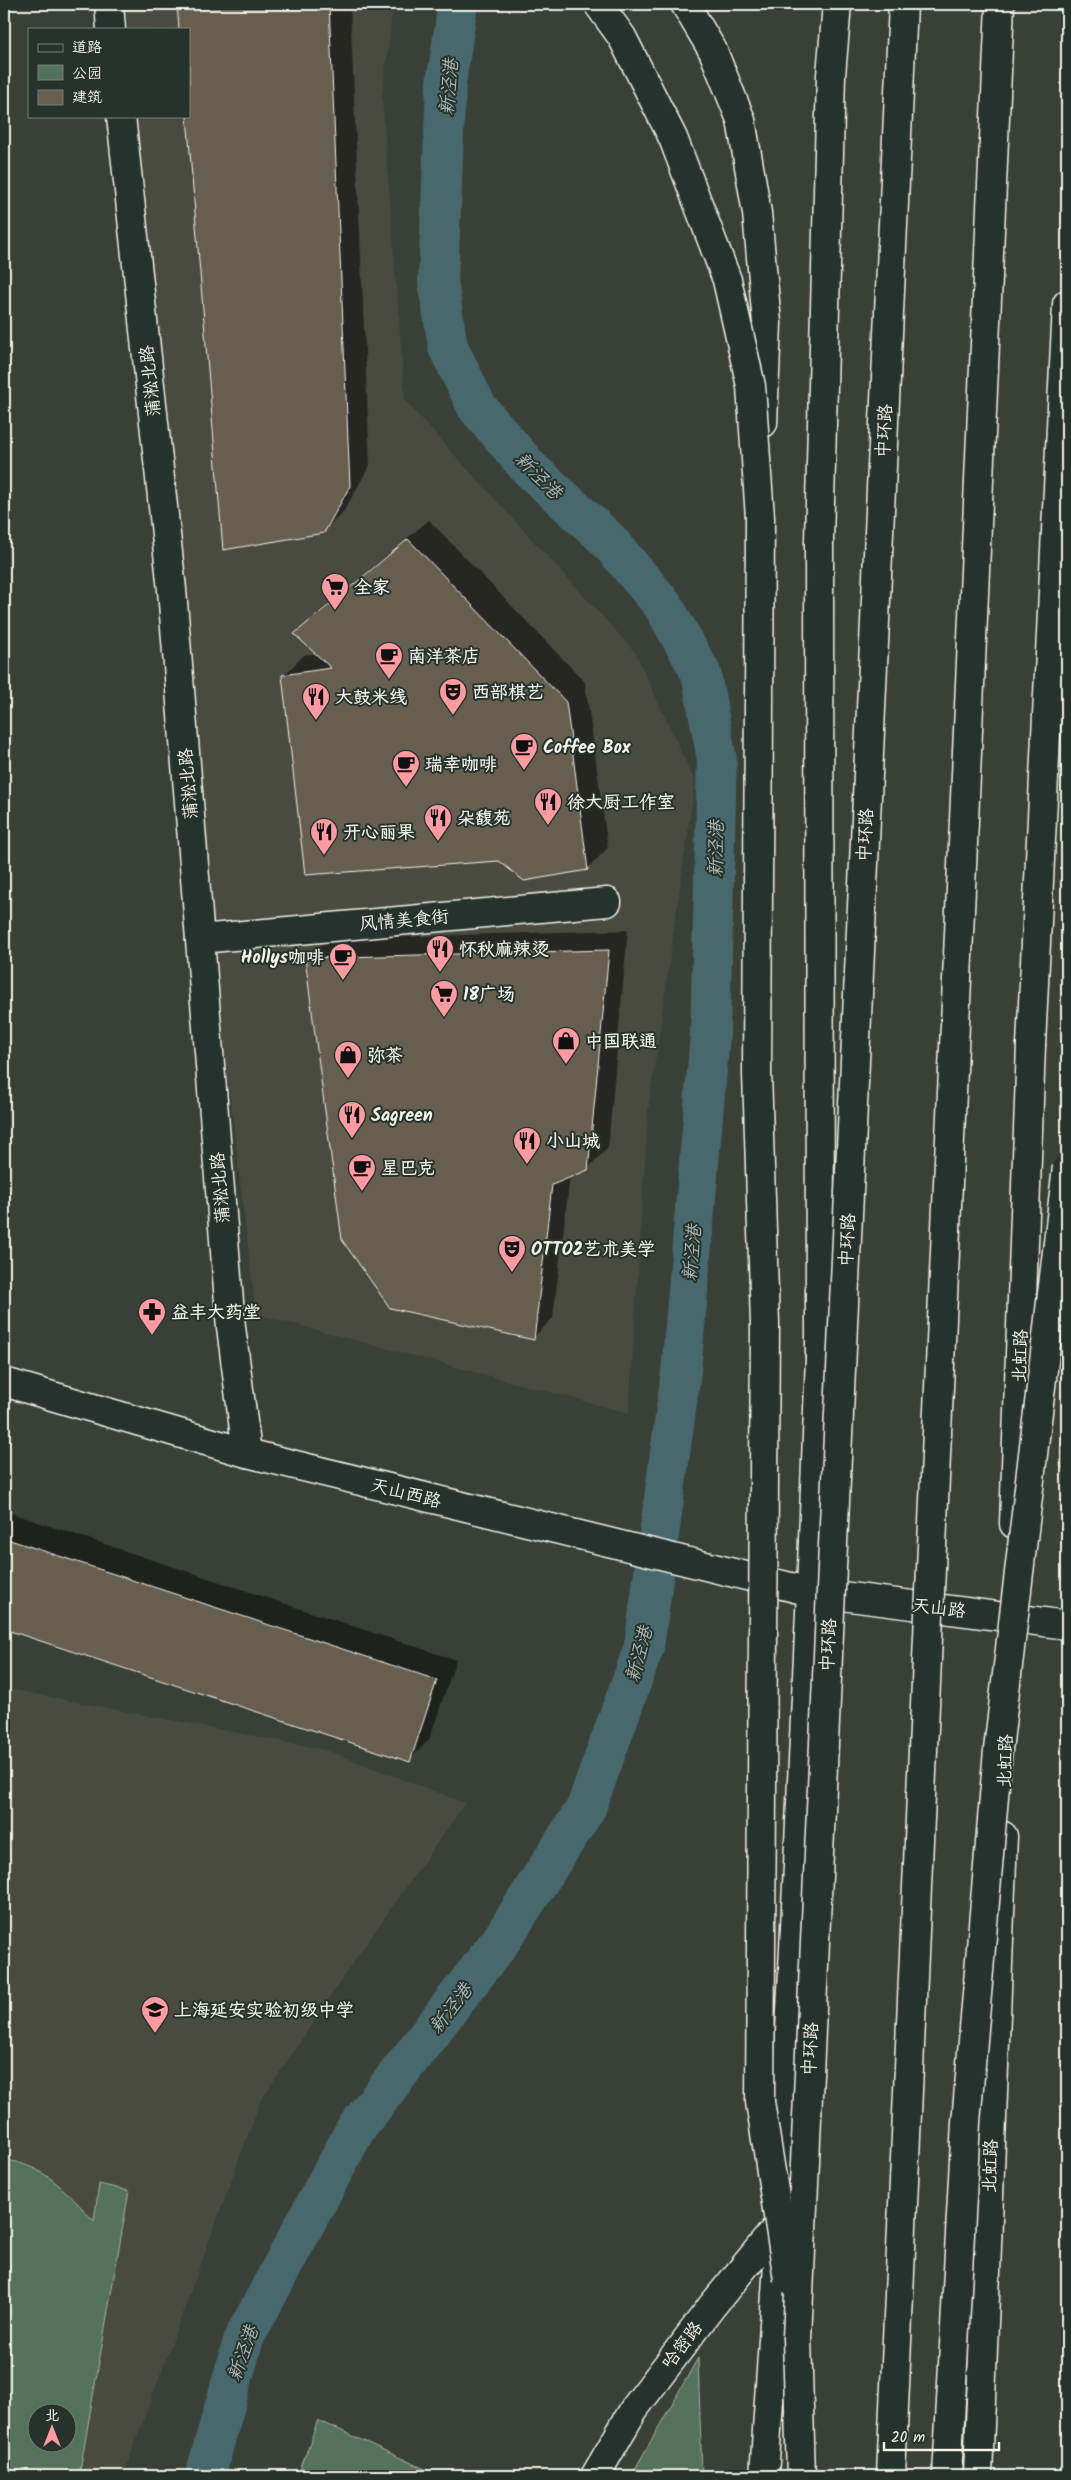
<svg xmlns="http://www.w3.org/2000/svg" width="1071" height="2480" font-family="Kalam,'LXGW WenKai TC',sans-serif">
  <style>
    .built { fill: #494c41; fill-rule: evenodd }
    .green { fill: #54725b; stroke: #a4b2a2; fill-rule: evenodd }
    .shadow { fill: #0007 }
    .lines { fill: none; stroke-linecap: round; stroke-linejoin: round }
    .canal { stroke: #47686d; stroke-width: 40 }
    .building { fill: #665e4f; stroke: #f4f1e8 }
    .minor-casing { stroke: #f4f1e8; stroke-width: 31 }
    .major-casing { stroke: #f4f1e8; stroke-width: 31 }
    .highway-casing { stroke: #f4f1e8; stroke-width: 31 }
    .minor { stroke: #26332d; stroke-width: 28 }
    .major { stroke: #26332d; stroke-width: 28 }
    .highway { stroke: #26332d; stroke-width: 28 }
    .highway-bridge-casing { stroke: #f4f1e8; stroke-width: 31; stroke-linecap: butt }
    .highway-bridge { stroke: #26332d; stroke-width: 28 }
    .labels { text-anchor: middle; stroke-width: 4; stroke-linejoin: round; paint-order: stroke }
    .street-label { font-size: 18px; fill: #f4f1e8; stroke: #26332d }
    .poi-label { font-size: 18px; font-weight: bold; fill: #f4f1e8; stroke: #26332d; text-anchor: start }
    .water-label { font-size: 19px; font-style: italic; fill: #afbab7; stroke: #26332d }
  </style>
  <rect width="100%" height="100%" fill="#394037"/>
  <filter id="ink" filterUnits="userSpaceOnUse"><feTurbulence type="fractalNoise" baseFrequency=".02" numOctaves="2"/><feDisplacementMap in="SourceGraphic" scale="10" xChannelSelector="R" yChannelSelector="G"/><feConvolveMatrix kernelMatrix="1 2 1 2 8 2 1 2 1" color-interpolation-filters="sRGB"/></filter>
  <g filter="url(#ink)">
    <g class="built">
      <path d="M 125,4 L 393,4 L 382,97 L 405,401 L 635,652 L 695,782 L 648,1111 L 629,1413 L 256,1314 L 225,1052 L 193,661 L 137,116 L 189,116 L 189,29 L 128,29 Z"/>
      <path d="M 4,1688 L 326,1750 L 465,1803 L 350,1967 L 260,2102 L 123,2476 L 4,2476 ZM 38,2412 L 68,2412 L 68,2442 L 38,2442 Z"/>
    </g>
    <g class="green">
      <path d="M 1067,1397 L 1067,1471 L 1060,1466 Z"/>
      <path d="M 4,2160 C 44,2164 68,2193 94,2221 L 99,2184 L 129,2191 L 79,2476 L 4,2476 ZM 38,2412 L 68,2412 L 68,2442 L 38,2442 Z"/>
      <path d="M 698,2358 L 702,2476 L 631,2476 Z"/>
      <path d="M 318,2420 L 440,2476 L 298,2476 Z"/>
    </g>
    <g class="shadow">
      <path d="M 178,4 L 350,4 L 370,465 L 344,511 L 323,532 L 189,116 L 189,29 L 181,29 Z"/>
      <path d="M 429,520 L 585,682 L 608,848 L 587,869 L 284,675 L 304,655 L 317,653 L 296,634 L 316,614 Z"/>
      <path d="M 628,930 L 608,1148 L 587,1169 L 570,1176 L 553,1318 L 533,1338 L 307,959 L 327,939 Z"/>
      <path d="M 4,1511 L 456,1660 L 429,1740 L 409,1760 L 4,1627 Z"/>
    </g>
    <g class="lines">
      <path class="canal" d="M 205,2476 L 244,2338 L 355,2130 L 500,1942 L 586,1808 L 644,1647 L 681,1372 L 710,1035 L 717,760 L 701,673 L 663,605 L 607,539 L 529,468 L 477,407 L 448,347 L 438,281 L 446,83 L 458,4"/>
    </g>
    <g class="building">
      <path d="M 177,4 L 329,4 L 350,486 L 324,533 L 223,550 L 187,116 L 189,116 L 189,29 L 179,29 Z"/>
      <path d="M 408,539 L 566,702 L 588,870 L 524,881 L 499,861 L 305,875 L 282,675 L 331,668 L 294,634 Z"/>
      <path d="M 609,950 L 588,1170 L 552,1185 L 534,1340 L 390,1308 L 342,1240 L 305,958 Z"/>
      <path d="M 4,1538 L 437,1680 L 410,1762 L 4,1629 Z"/>
    </g>
    <g class="lines">
      <defs>
        <g id="minor">
          <path d="M 109,4 L 111,29"/>
          <path d="M 121,116 L 172,590 L 231,1327 L 247,1453"/>
          <path d="M 200,939 L 607,902"/>
          <path d="M 595,2476 L 634,2409 L 712,2306 L 781,2222"/>
        </g>
        <g id="major">
          <path d="M 4,1382 L 247,1453 L 811,1592 L 1067,1625"/>
          <path d="M 1014,1524 L 1031,1045"/>
          <path d="M 782,2200 L 811,1592 L 820,1357"/>
          <path d="M 764,2476 L 779,2248"/>
          <path d="M 978,2476 L 1003,1836"/>
        </g>
        <g id="highway">
          <path d="M 685,4 L 713,51 L 741,120 L 757,213 L 767,323 L 763,423"/>
          <path d="M 1031,1045 L 1067,304"/>
          <path d="M 820,1357 L 819,541 L 831,75 L 837,4"/>
        </g>
      </defs>
      <use href="#minor" class="minor-casing"/>
      <use href="#major" class="major-casing"/>
      <use href="#highway" class="highway-casing"/>
      <use href="#minor" class="minor"/>
      <use href="#major" class="major"/>
      <use href="#highway" class="highway"/>
      <defs>
        <g id="highway-bridge">
          <path d="M 598,4 L 622,37 L 673,138 L 727,280 L 751,386 L 760,518 L 757,1073 L 765,1324 L 760,2102 L 788,2279"/>
          <path d="M 801,2476 L 797,2338 L 903,4"/>
          <path d="M 891,2476 L 1000,4"/>
          <path d="M 947,2476 L 966,2122 L 998,1750 L 1067,1167"/>
        </g>
      </defs>
      <use href="#highway-bridge" class="highway-bridge-casing"/>
      <use href="#highway-bridge" class="highway-bridge"/>
    </g>
  </g>
  <defs>
    <symbol id="supermarket-pin" viewBox="-11 -11 22 30"><path d="M0 17L-7.5 6A9.5 9.5 0 1 1 7.5 6Z" fill="#ff9aa2" stroke="#26332d"/><path d="M-6-5.5h2.5l.6 2H6L4.5 2H-2.5L-4.4-4H-6ZM-1.5 3.2a1.3 1.3 0 1 0 .1 0ZM3 3.2a1.3 1.3 0 1 0 .1 0Z" fill="#111"/></symbol>
    <symbol id="cafe-pin" viewBox="-11 -11 22 30"><path d="M0 17L-7.5 6A9.5 9.5 0 1 1 7.5 6Z" fill="#ff9aa2" stroke="#26332d"/><path d="M-5.5-4.5H6V0H3Q3 3.5 0 3.5H-2.5Q-5.5 3.5-5.5 0ZM3-3.2v2h1.7v-2ZM-6 4.5H4V6H-6Z" fill="#111"/></symbol>
    <symbol id="theatre-pin" viewBox="-11 -11 22 30"><path d="M0 17L-7.5 6A9.5 9.5 0 1 1 7.5 6Z" fill="#ff9aa2" stroke="#26332d"/><path d="M-5-5.5Q0-4 5-5.5V0Q5 5 0 6Q-5 5-5 0ZM-3.3-2.5H-1v1.5H-3.3ZM1-2.5H3.3v1.5H1ZM-2.8 1Q0 5.5 2.8 1Z" fill="#111"/></symbol>
    <symbol id="restaurant-pin" viewBox="-11 -11 22 30"><path d="M0 17L-7.5 6A9.5 9.5 0 1 1 7.5 6Z" fill="#ff9aa2" stroke="#26332d"/><path d="M-5-6h1v4h1v-4h1v4h1v-4h1v5L-1.5 .5V6h-2V.5L-5-1ZM5-6V6H3V1.5H1.5Q1.5-4 5-6Z" fill="#111"/></symbol>
    <symbol id="shop-pin" viewBox="-11 -11 22 30"><path d="M0 17L-7.5 6A9.5 9.5 0 1 1 7.5 6Z" fill="#ff9aa2" stroke="#26332d"/><path d="M-5-2.5h2.3a2.7 3.5 0 0 1 5.4 0H5L5.5 6h-11ZM-1.5-2.5h3a1.5 2.3 0 0 0-3 0Z" fill="#111"/></symbol>
    <symbol id="pharmacy-pin" viewBox="-11 -11 22 30"><path d="M0 17L-7.5 6A9.5 9.5 0 1 1 7.5 6Z" fill="#ff9aa2" stroke="#26332d"/><path d="M-2-6h4v4h4v4h-4v4h-4v-4h-4v-4h4Z" fill="#111"/></symbol>
    <symbol id="school-pin" viewBox="-11 -11 22 30"><path d="M0 17L-7.5 6A9.5 9.5 0 1 1 7.5 6Z" fill="#ff9aa2" stroke="#26332d"/><path d="M0-5L7-2L0 1L-7-2ZM-4 1L0 2.5L4 1V4Q0 6-4 4Z" fill="#111"/></symbol>
  </defs>
  <g fill-rule="evenodd">
    <use href="#supermarket-pin" x="319" y="571" width="32" height="43"/>
    <use href="#cafe-pin" x="373" y="640" width="32" height="43"/>
    <use href="#theatre-pin" x="437" y="676" width="32" height="43"/>
    <use href="#restaurant-pin" x="300" y="681" width="32" height="43"/>
    <use href="#cafe-pin" x="508" y="731" width="32" height="43"/>
    <use href="#cafe-pin" x="390" y="748" width="32" height="43"/>
    <use href="#restaurant-pin" x="532" y="786" width="32" height="43"/>
    <use href="#restaurant-pin" x="422" y="802" width="32" height="43"/>
    <use href="#restaurant-pin" x="308" y="816" width="32" height="43"/>
    <use href="#restaurant-pin" x="424" y="933" width="32" height="43"/>
    <use href="#cafe-pin" x="327" y="941" width="32" height="43"/>
    <use href="#supermarket-pin" x="428" y="978" width="32" height="43"/>
    <use href="#shop-pin" x="550" y="1025" width="32" height="43"/>
    <use href="#shop-pin" x="332" y="1039" width="32" height="43"/>
    <use href="#restaurant-pin" x="336" y="1099" width="32" height="43"/>
    <use href="#restaurant-pin" x="511" y="1125" width="32" height="43"/>
    <use href="#cafe-pin" x="346" y="1152" width="32" height="43"/>
    <use href="#theatre-pin" x="496" y="1233" width="32" height="43"/>
    <use href="#pharmacy-pin" x="136" y="1296" width="32" height="43"/>
    <use href="#school-pin" x="139" y="1994" width="32" height="43"/>
  </g>
  <g class="labels">
    <g class="street-label">
      <text transform="translate(150 381) rotate(-96)" y="6">蒲淞北路</text>
      <text transform="translate(884 431) rotate(-87)" y="6">中环路</text>
      <text transform="translate(188 784) rotate(-95)" y="6">蒲淞北路</text>
      <text transform="translate(865 835) rotate(-87)" y="6">中环路</text>
      <text transform="translate(404 920) rotate(-5)" y="6">风情美食街</text>
      <text transform="translate(220 1188) rotate(-95)" y="6">蒲淞北路</text>
      <text transform="translate(847 1240) rotate(-87)" y="6">中环路</text>
      <text transform="translate(1020 1356) rotate(-88)" y="6">北虹路</text>
      <text transform="translate(406 1493) rotate(14)" y="6">天山西路</text>
      <text transform="translate(939 1608) rotate(7)" y="6">天山路</text>
      <text transform="translate(828 1645) rotate(-87)" y="6">中环路</text>
      <text transform="translate(1005 1761) rotate(-88)" y="6">北虹路</text>
      <text transform="translate(810 2049) rotate(-87)" y="6">中环路</text>
      <text transform="translate(990 2166) rotate(-88)" y="6">北虹路</text>
      <text transform="translate(682 2345) rotate(-53)" y="6">哈密路</text>
    </g>
    <g class="poi-label">
      <text x="354" y="593">全家</text>
      <text x="408" y="662">南洋茶店</text>
      <text x="472" y="698">西部棋艺</text>
      <text x="335" y="703">大鼓米线</text>
      <text x="543" y="753">Coffee Box</text>
      <text x="425" y="770">瑞幸咖啡</text>
      <text x="567" y="808">徐大厨工作室</text>
      <text x="457" y="824">朵馥苑</text>
      <text x="343" y="838">开心丽果</text>
      <text x="459" y="955">怀秋麻辣烫</text>
      <text x="324" y="963" text-anchor="end">Hollys咖啡</text>
      <text x="463" y="1000">18广场</text>
      <text x="585" y="1047">中国联通</text>
      <text x="367" y="1061">弥茶</text>
      <text x="371" y="1121">Sagreen</text>
      <text x="546" y="1147">小山城</text>
      <text x="381" y="1174">星巴克</text>
      <text x="531" y="1255">OTTO2艺术美学</text>
      <text x="171" y="1318">益丰大药堂</text>
      <text x="174" y="2016">上海延安实验初级中学</text>
    </g>
    <g class="water-label">
      <text transform="translate(448 87) rotate(-85)" y="7">新泾港</text>
      <text transform="translate(539 475) rotate(45)" y="7">新泾港</text>
      <text transform="translate(715 849) rotate(-89)" y="7">新泾港</text>
      <text transform="translate(691 1253) rotate(-85)" y="7">新泾港</text>
      <text transform="translate(638 1654) rotate(-75)" y="7">新泾港</text>
      <text transform="translate(450 2008) rotate(-52)" y="7">新泾港</text>
      <text transform="translate(242 2353) rotate(-70)" y="7">新泾港</text>
    </g>
  </g>
  <rect width="1071" height="2480" fill="none" stroke="#26332d" stroke-width="20"/>
  <rect x="10" y="10" width="1051" height="2460" fill="none" stroke="#f4f1e8" stroke-width="2" filter="url(#ink)"/>
  <rect x="28" y="28" width="162" height="90" fill="#26332d" stroke="#787f78"/>
  <rect x="38" y="44" width="25" height="8" fill="#26332d" stroke="#787f78"/>
  <text x="72" y="52" font-size="15" fill="#f4f1e8">道路</text>
  <rect x="38" y="65" width="25" height="15" fill="#54725b" stroke="#787f78"/>
  <text x="72" y="78" font-size="15" fill="#f4f1e8">公园</text>
  <rect x="38" y="90" width="25" height="15" fill="#665e4f" stroke="#787f78"/>
  <text x="72" y="102" font-size="15" fill="#f4f1e8">建筑</text>
  <g transform="translate(52 2428)"><circle r="24" fill="#26332d" stroke="#787f78"/>
  <path d="M0-4L9 19L0 12L-9 19Z" fill="#ff9aa2"/>
  <text y="-8" font-size="14" font-weight="bold" text-anchor="middle" fill="#f4f1e8">北</text>
  </g>
  <path d="M884 2442v8h115v-8" fill="none" stroke="#f4f1e8" stroke-width="2.5"/>
  <text x="891" y="2442" font-size="15" fill="#f4f1e8" stroke="#26332d" stroke-width="4" paint-order="stroke">20 m</text>
</svg>
